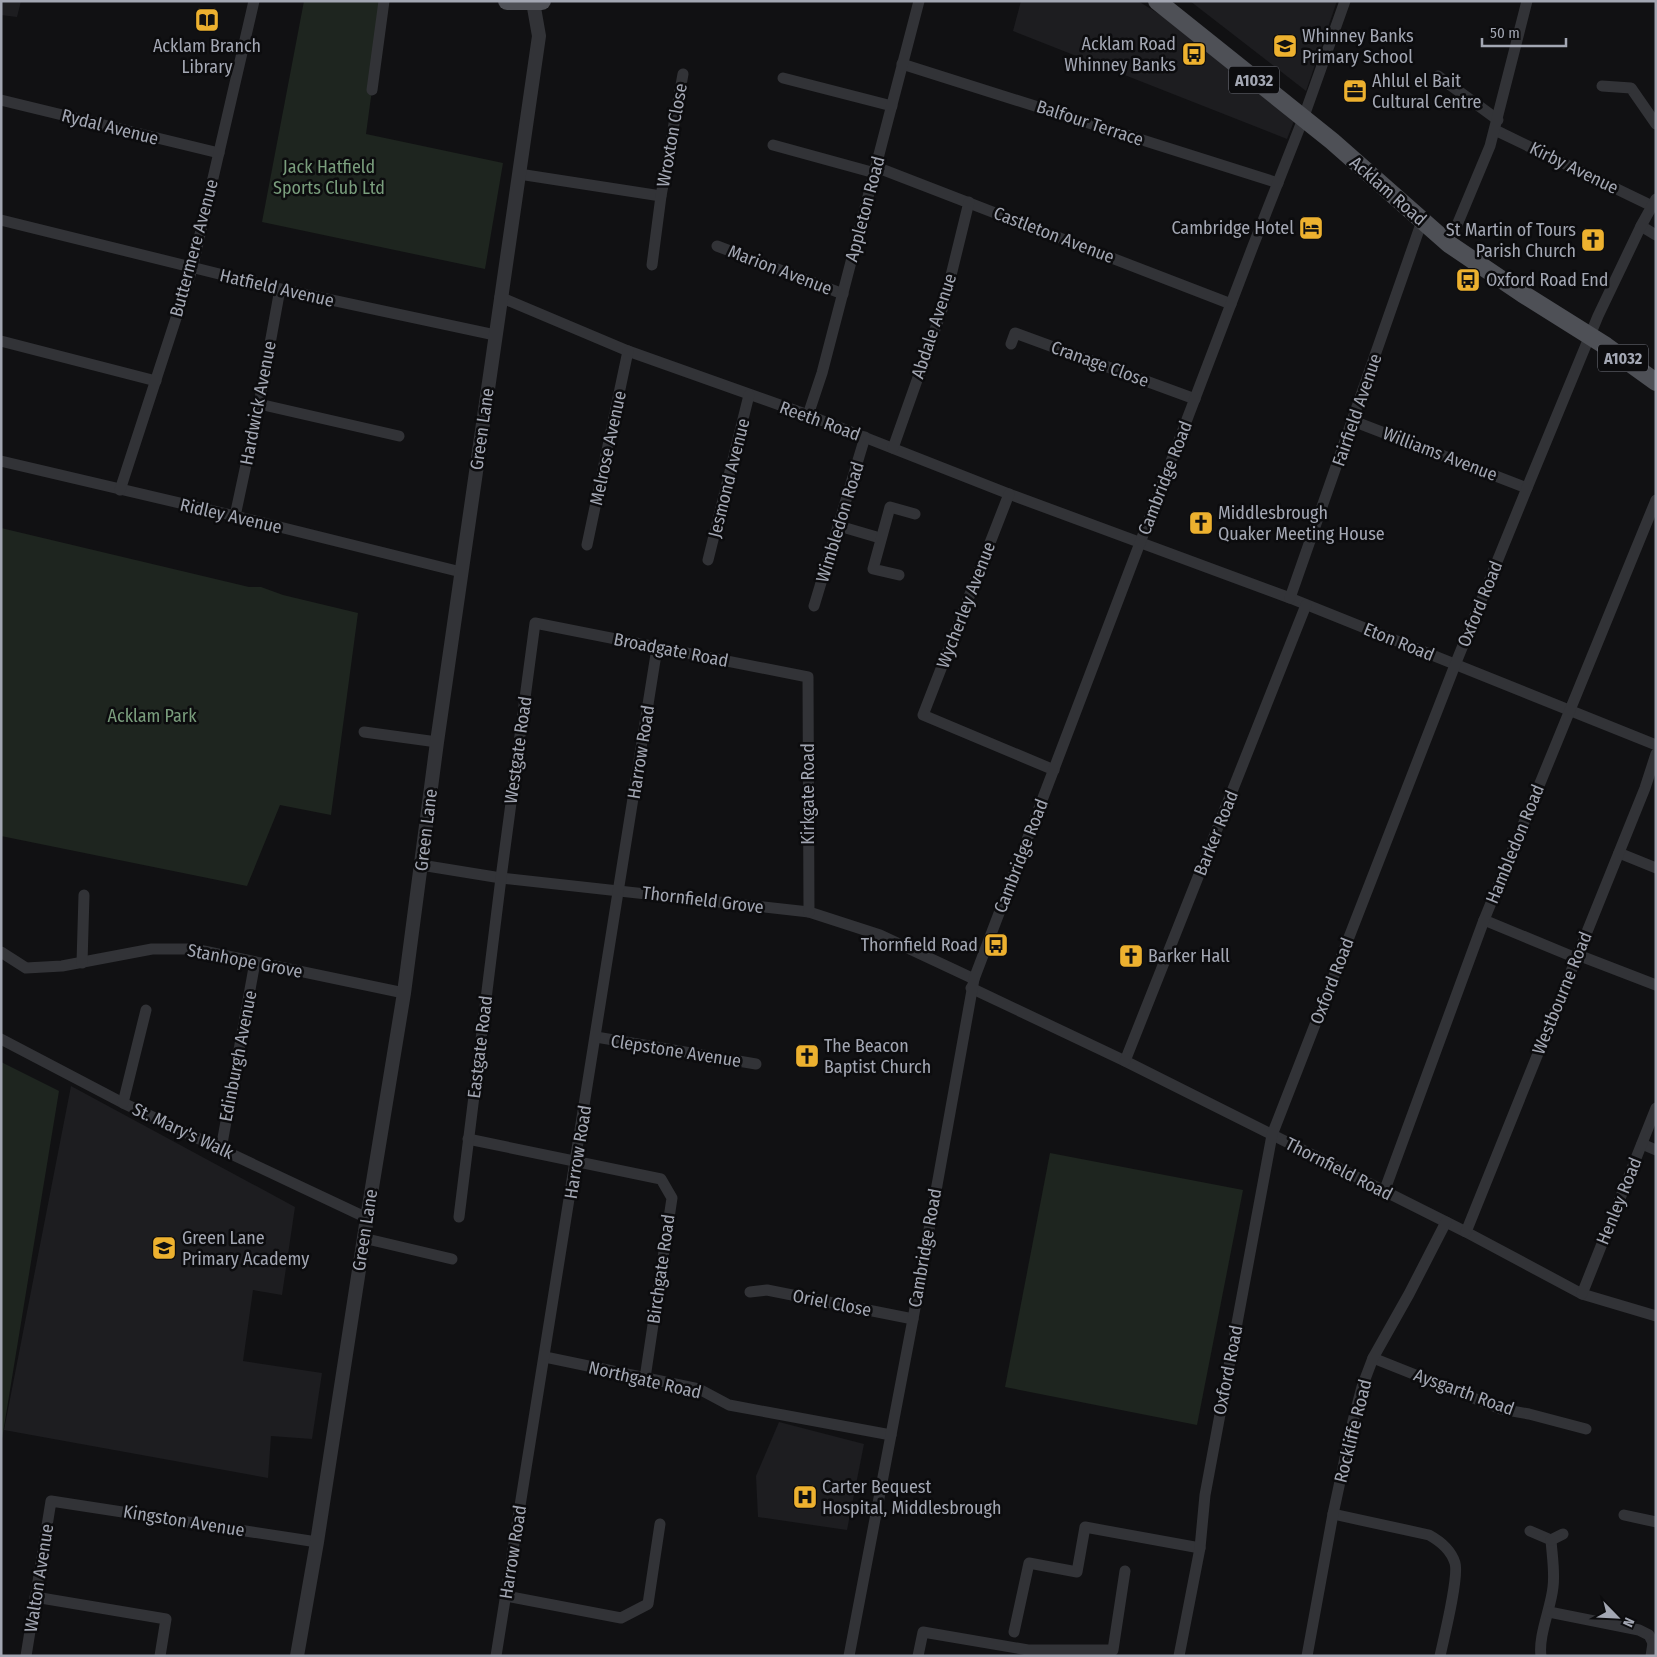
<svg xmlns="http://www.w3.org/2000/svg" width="1657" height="1657" font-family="'Fira Sans Condensed',sans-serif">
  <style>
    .built { fill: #1d1d20 }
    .green { fill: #1e251f }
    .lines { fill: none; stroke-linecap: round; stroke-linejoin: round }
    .minor { stroke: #323337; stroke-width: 11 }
    .tertiary { stroke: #323337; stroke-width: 14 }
    .primary { stroke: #4e5056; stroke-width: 18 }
    .labels { text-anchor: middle; stroke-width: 5; stroke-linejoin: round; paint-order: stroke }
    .shield { fill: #0c0c0e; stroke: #767882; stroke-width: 1 }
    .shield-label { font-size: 16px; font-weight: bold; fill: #a3a7b3 }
    .poi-label { font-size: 18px; fill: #a3a7b3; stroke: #0c0c0e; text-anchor: start }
    .street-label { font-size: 18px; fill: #a3a7b3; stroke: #0c0c0e }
    .park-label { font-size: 18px; fill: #7a9e7d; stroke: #0c0c0e }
  </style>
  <rect width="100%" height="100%" fill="#111113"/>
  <g class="built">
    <path d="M 1,1 L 21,1 L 17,17 L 1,15 Z"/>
    <path d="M 1021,1 L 1138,1 L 1172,22 L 1294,121 L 1287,139 L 1013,31 Z"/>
    <path d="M 1190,1 L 1337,1 L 1306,91 Z"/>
    <path d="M 71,1086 L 295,1207 L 282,1295 L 253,1290 L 243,1361 L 322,1373 L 312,1439 L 271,1436 L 268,1478 L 4,1430 Z"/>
    <path d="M 779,1422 L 864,1444 L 847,1530 L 758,1517 L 756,1476 Z"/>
  </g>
  <g class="green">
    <path d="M 304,1 L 384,1 L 366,134 L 503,163 L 485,269 L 262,222 Z"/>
    <path d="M 1,528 L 249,587 L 261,587 L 283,595 L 358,613 L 331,815 L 280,805 L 247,886 L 1,836 Z"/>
    <path d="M 1,1062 L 59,1091 L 1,1445 Z"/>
    <path d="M 1050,1153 L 1243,1190 L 1197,1425 L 1005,1387 Z"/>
  </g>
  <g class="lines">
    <g class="minor">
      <path d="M 902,64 L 1278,183"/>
      <path d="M 1438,76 L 1498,120"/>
      <path d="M 783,78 L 892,106"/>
      <path d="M 1602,86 L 1631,88 L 1656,124"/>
      <path d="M 372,90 L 384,1"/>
      <path d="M 1,100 L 219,153"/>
      <path d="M 1495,130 L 1652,206"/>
      <path d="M 773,145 L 875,173"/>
      <path d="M 876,167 L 1231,304"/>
      <path d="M 519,174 L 661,196"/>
      <path d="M 1,220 L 280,289 L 495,335"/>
      <path d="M 1457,225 L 1490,146 L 1527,1"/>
      <path d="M 1641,226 L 1656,235"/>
      <path d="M 717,246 L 843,294"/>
      <path d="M 652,265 L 661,196 L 683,74"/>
      <path d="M 500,297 L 628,351 L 808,415 L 1009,494 L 1290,598 L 1656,745"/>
      <path d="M 1,341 L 156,381"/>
      <path d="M 1011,344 L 1015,333 L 1195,399"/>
      <path d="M 259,404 L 399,436"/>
      <path d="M 808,415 L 822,373 L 919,1"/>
      <path d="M 1353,421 L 1527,488"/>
      <path d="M 893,448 L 944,304 L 969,202"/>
      <path d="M 1,461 L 235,516 L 461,572"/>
      <path d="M 120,490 L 192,269 L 254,1"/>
      <path d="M 1009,494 L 923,715 L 1054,770"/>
      <path d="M 235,516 L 259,404 L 280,289"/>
      <path d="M 839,526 L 880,538"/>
      <path d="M 587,545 L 628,351"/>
      <path d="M 708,560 L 749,395"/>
      <path d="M 899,575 L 873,569 L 890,507 L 915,514"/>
      <path d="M 1290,598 L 1422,221"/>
      <path d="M 814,606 L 865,437"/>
      <path d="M 364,732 L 437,742"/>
      <path d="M 1619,853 L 1656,868"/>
      <path d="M 421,865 L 501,878 L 809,912 L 880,935 L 974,979"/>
      <path d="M 1484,920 L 1576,958"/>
      <path d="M 1,952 L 26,968 L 62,966 L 152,949 L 194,949 L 404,993"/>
      <path d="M 1578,955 L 1656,985"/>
      <path d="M 82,963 L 84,895"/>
      <path d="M 971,988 L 1125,1061 L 1466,1232 L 1582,1294 L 1656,1316"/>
      <path d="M 596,1037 L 756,1064"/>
      <path d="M 1,1039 L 123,1103 L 367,1218"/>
      <path d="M 1125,1061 L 1306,605"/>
      <path d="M 123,1103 L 146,1010"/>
      <path d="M 468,1139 L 661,1179 L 672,1198 L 645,1378"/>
      <path d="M 1642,1144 L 1656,1150"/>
      <path d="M 221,1149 L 255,962"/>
      <path d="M 1384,1192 L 1484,920 L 1656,500"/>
      <path d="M 459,1217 L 501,878 L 535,623 L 808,677 L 809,912"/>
      <path d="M 1466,1232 L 1645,788 L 1656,754"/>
      <path d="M 363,1238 L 452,1259"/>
      <path d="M 750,1292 L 767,1290 L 913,1319"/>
      <path d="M 1582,1294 L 1656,1108"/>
      <path d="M 545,1357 L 699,1389 L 729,1405 L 891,1435"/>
      <path d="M 1373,1358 L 1501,1409 L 1529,1414 L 1586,1429"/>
      <path d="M 1333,1514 L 1429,1535 C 1440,1541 1451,1550 1455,1563 C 1459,1577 1444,1638 1440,1656"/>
      <path d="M 1624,1515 L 1656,1522"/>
      <path d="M 1530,1531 L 1551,1540 C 1552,1555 1555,1572 1553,1587 C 1551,1608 1538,1636 1541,1656"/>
      <path d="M 1551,1540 L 1563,1534"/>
      <path d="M 506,1596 L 621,1618 L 648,1604 L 660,1524"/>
      <path d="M 35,1597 L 166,1619 L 160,1656"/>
      <path d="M 1549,1612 L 1639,1630 L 1649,1635 L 1653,1643"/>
      <path d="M 1014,1632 L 1029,1563 L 1077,1572 L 1085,1527 L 1200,1548"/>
      <path d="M 26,1656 L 51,1501 L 317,1542"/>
      <path d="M 496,1656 L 657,648"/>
      <path d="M 849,1656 L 913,1319 L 974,979 L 1253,246 L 1303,119 L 1345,1"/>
      <path d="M 918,1656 L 923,1632 L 1028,1650 L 1113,1650 L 1125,1571"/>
      <path d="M 1179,1656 L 1200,1548 L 1205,1495 L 1272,1135 L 1455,665 L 1527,488 L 1598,316 L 1641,226 L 1656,199"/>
      <path d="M 1307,1656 L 1333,1514 L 1353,1421 L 1362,1387 L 1373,1358 L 1409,1294 L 1446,1222"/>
      <path d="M 1651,1656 L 1653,1643"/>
    </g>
    <path class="tertiary" d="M 297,1656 L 317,1542 L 367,1218 L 404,993 L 437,742 L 539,36 L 533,2"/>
    <g class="primary">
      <path d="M 507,1 L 542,1"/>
      <path d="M 1157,1 L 1332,141 L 1449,244 L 1523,294 L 1606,346 L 1656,382"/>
    </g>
  </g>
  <defs>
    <symbol id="library-square" viewBox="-11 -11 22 22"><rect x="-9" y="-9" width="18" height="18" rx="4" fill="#edb12f" stroke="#0c0c0e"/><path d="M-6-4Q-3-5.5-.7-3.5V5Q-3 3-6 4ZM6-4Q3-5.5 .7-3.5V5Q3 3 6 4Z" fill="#111"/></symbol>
    <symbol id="school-square" viewBox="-11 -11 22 22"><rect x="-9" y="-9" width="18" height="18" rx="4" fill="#edb12f" stroke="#0c0c0e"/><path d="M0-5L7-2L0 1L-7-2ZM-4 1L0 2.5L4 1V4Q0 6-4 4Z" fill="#111"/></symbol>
    <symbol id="bus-square" viewBox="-11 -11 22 22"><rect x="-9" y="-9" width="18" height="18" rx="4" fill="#edb12f" stroke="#0c0c0e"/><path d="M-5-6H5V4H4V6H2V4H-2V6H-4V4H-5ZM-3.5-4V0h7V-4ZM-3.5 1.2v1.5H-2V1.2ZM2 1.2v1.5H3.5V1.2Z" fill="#111"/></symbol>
    <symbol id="office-square" viewBox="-11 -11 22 22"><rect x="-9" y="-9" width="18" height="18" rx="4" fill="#edb12f" stroke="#0c0c0e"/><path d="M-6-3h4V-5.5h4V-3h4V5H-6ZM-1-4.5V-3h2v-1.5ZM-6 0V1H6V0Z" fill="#111"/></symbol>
    <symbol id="hotel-square" viewBox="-11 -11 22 22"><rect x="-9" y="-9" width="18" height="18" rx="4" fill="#edb12f" stroke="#0c0c0e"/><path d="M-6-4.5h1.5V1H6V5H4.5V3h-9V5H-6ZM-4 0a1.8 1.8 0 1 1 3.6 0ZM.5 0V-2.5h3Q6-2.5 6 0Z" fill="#111"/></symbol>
    <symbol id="church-square" viewBox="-11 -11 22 22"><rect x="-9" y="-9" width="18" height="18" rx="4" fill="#edb12f" stroke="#0c0c0e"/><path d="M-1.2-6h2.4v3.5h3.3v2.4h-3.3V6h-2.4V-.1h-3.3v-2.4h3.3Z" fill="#111"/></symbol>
    <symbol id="hospital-square" viewBox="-11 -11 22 22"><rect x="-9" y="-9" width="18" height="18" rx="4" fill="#edb12f" stroke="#0c0c0e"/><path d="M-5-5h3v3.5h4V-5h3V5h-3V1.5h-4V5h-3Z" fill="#111"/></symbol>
  </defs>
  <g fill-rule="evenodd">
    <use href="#library-square" x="193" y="6" width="28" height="28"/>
    <use href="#school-square" x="1271" y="32" width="28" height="28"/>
    <use href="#bus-square" x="1180" y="40" width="28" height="28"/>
    <use href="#office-square" x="1341" y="77" width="28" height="28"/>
    <use href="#hotel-square" x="1297" y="214" width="28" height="28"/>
    <use href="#church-square" x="1579" y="226" width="28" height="28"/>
    <use href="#bus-square" x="1454" y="266" width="28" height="28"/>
    <use href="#church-square" x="1187" y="509" width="28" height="28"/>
    <use href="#bus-square" x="982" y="931" width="28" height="28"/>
    <use href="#church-square" x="1117" y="942" width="28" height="28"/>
    <use href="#church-square" x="793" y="1042" width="28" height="28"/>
    <use href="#school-square" x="150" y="1234" width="28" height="28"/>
    <use href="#hospital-square" x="791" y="1483" width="28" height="28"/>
  </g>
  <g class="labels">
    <g class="shield">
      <rect x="1229" y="66.5" width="50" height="27" rx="4"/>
      <rect x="1598" y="344.5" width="50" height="27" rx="4"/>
    </g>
    <g class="shield-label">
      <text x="1254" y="86">A1032</text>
      <text x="1623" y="364">A1032</text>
    </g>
    <g class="poi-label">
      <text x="1302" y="42">Whinney Banks<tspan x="1302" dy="21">Primary School</tspan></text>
      <text x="1176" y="50" text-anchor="end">Acklam Road<tspan x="1176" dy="21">Whinney Banks</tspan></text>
      <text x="207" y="52" text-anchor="middle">Acklam Branch<tspan x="207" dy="21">Library</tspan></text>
      <text x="1372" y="87">Ahlul el Bait<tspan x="1372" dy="21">Cultural Centre</tspan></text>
      <text x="1294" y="234" text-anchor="end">Cambridge Hotel</text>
      <text x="1576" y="236" text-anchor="end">St Martin of Tours<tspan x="1576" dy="21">Parish Church</tspan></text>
      <text x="1486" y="286">Oxford Road End</text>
      <text x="1218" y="519">Middlesbrough<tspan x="1218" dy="21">Quaker Meeting House</tspan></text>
      <text x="978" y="951" text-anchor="end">Thornfield Road</text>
      <text x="1148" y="962">Barker Hall</text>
      <text x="824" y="1052">The Beacon<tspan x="824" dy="21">Baptist Church</tspan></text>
      <text x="182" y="1244">Green Lane<tspan x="182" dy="21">Primary Academy</tspan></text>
      <text x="822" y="1493">Carter Bequest<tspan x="822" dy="21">Hospital, Middlesbrough</tspan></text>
    </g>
    <g class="street-label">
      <text transform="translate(1090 123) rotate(18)" y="6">Balfour Terrace</text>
      <text transform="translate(110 127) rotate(14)" y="6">Rydal Avenue</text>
      <text transform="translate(672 135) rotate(-80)" y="6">Wroxton Close</text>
      <text transform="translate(1574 168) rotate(26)" y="6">Kirby Avenue</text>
      <text transform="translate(1388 191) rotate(41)" y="6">Acklam Road</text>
      <text transform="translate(865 209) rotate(-75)" y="6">Appleton Road</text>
      <text transform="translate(1054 235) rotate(21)" y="6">Castleton Avenue</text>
      <text transform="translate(194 248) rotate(-75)" y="6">Buttermere Avenue</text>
      <text transform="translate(780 270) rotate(21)" y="6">Marion Avenue</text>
      <text transform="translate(277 288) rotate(13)" y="6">Hatfield Avenue</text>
      <text transform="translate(934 326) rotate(-72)" y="6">Abdale Avenue</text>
      <text transform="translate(1100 364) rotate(20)" y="6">Cranage Close</text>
      <text transform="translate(258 403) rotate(-79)" y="6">Hardwick Avenue</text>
      <text transform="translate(1357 410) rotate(-71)" y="6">Fairfield Avenue</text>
      <text transform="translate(820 421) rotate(20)" y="6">Reeth Road</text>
      <text transform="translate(482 429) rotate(-82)" y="6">Green Lane</text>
      <text transform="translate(608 448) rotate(-78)" y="6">Melrose Avenue</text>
      <text transform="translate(1440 454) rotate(21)" y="6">Williams Avenue</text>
      <text transform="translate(729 478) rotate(-76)" y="6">Jesmond Avenue</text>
      <text transform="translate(1165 478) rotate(-69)" y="6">Cambridge Road</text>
      <text transform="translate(231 516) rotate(13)" y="6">Ridley Avenue</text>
      <text transform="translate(840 522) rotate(-73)" y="6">Wimbledon Road</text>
      <text transform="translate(1480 604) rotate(-68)" y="6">Oxford Road</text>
      <text transform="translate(966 605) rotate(-69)" y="6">Wycherley Avenue</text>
      <text transform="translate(1399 642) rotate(22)" y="6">Eton Road</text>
      <text transform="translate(671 650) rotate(11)" y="6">Broadgate Road</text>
      <text transform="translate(518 750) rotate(-82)" y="6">Westgate Road</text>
      <text transform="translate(641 752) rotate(-81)" y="6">Harrow Road</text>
      <text transform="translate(808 794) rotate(-90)" y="6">Kirkgate Road</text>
      <text transform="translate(426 830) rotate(-83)" y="6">Green Lane</text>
      <text transform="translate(1216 833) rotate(-68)" y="6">Barker Road</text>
      <text transform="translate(1515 844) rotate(-68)" y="6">Hambledon Road</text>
      <text transform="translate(1021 856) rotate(-69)" y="6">Cambridge Road</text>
      <text transform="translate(703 900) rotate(7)" y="6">Thornfield Grove</text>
      <text transform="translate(245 961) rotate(11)" y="6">Stanhope Grove</text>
      <text transform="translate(1332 981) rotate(-69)" y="6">Oxford Road</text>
      <text transform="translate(1562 993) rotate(-68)" y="6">Westbourne Road</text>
      <text transform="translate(480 1047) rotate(-83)" y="6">Eastgate Road</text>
      <text transform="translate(676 1051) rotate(9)" y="6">Clepstone Avenue</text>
      <text transform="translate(238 1056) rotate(-79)" y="6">Edinburgh Avenue</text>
      <text transform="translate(183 1131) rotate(25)" y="6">St. Mary's Walk</text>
      <text transform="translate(578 1152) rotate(-81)" y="6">Harrow Road</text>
      <text transform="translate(1339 1169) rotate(27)" y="6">Thornfield Road</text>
      <text transform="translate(1619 1201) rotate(-68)" y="6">Henley Road</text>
      <text transform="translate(365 1230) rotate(-81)" y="6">Green Lane</text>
      <text transform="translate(925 1248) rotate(-80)" y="6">Cambridge Road</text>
      <text transform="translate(661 1269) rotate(-82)" y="6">Birchgate Road</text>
      <text transform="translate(832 1303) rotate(11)" y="6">Oriel Close</text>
      <text transform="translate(1228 1370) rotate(-79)" y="6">Oxford Road</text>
      <text transform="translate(645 1380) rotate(13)" y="6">Northgate Road</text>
      <text transform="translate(1464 1392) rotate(20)" y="6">Aysgarth Road</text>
      <text transform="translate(1353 1431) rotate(-76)" y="6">Rockliffe Road</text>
      <text transform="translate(184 1521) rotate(9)" y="6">Kingston Avenue</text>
      <text transform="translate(513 1552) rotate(-81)" y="6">Harrow Road</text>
      <text transform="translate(39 1578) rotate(-81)" y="6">Walton Avenue</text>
    </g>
    <g class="park-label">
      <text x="329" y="173">Jack Hatfield<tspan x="329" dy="21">Sports Club Ltd</tspan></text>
      <text x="152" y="722">Acklam Park</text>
    </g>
  </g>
  <rect width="1657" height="1657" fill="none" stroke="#a3a7b3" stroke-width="5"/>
  <g transform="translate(1617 1617) rotate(114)" stroke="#0c0c0e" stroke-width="4" paint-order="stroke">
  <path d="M0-4L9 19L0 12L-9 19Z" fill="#a3a7b3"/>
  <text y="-8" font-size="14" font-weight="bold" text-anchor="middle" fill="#a3a7b3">N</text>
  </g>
  <path d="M1482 38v8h84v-8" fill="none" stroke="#a3a7b3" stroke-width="2.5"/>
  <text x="1490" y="38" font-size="15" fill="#a3a7b3" stroke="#0c0c0e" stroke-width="4" paint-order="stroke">50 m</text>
</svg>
